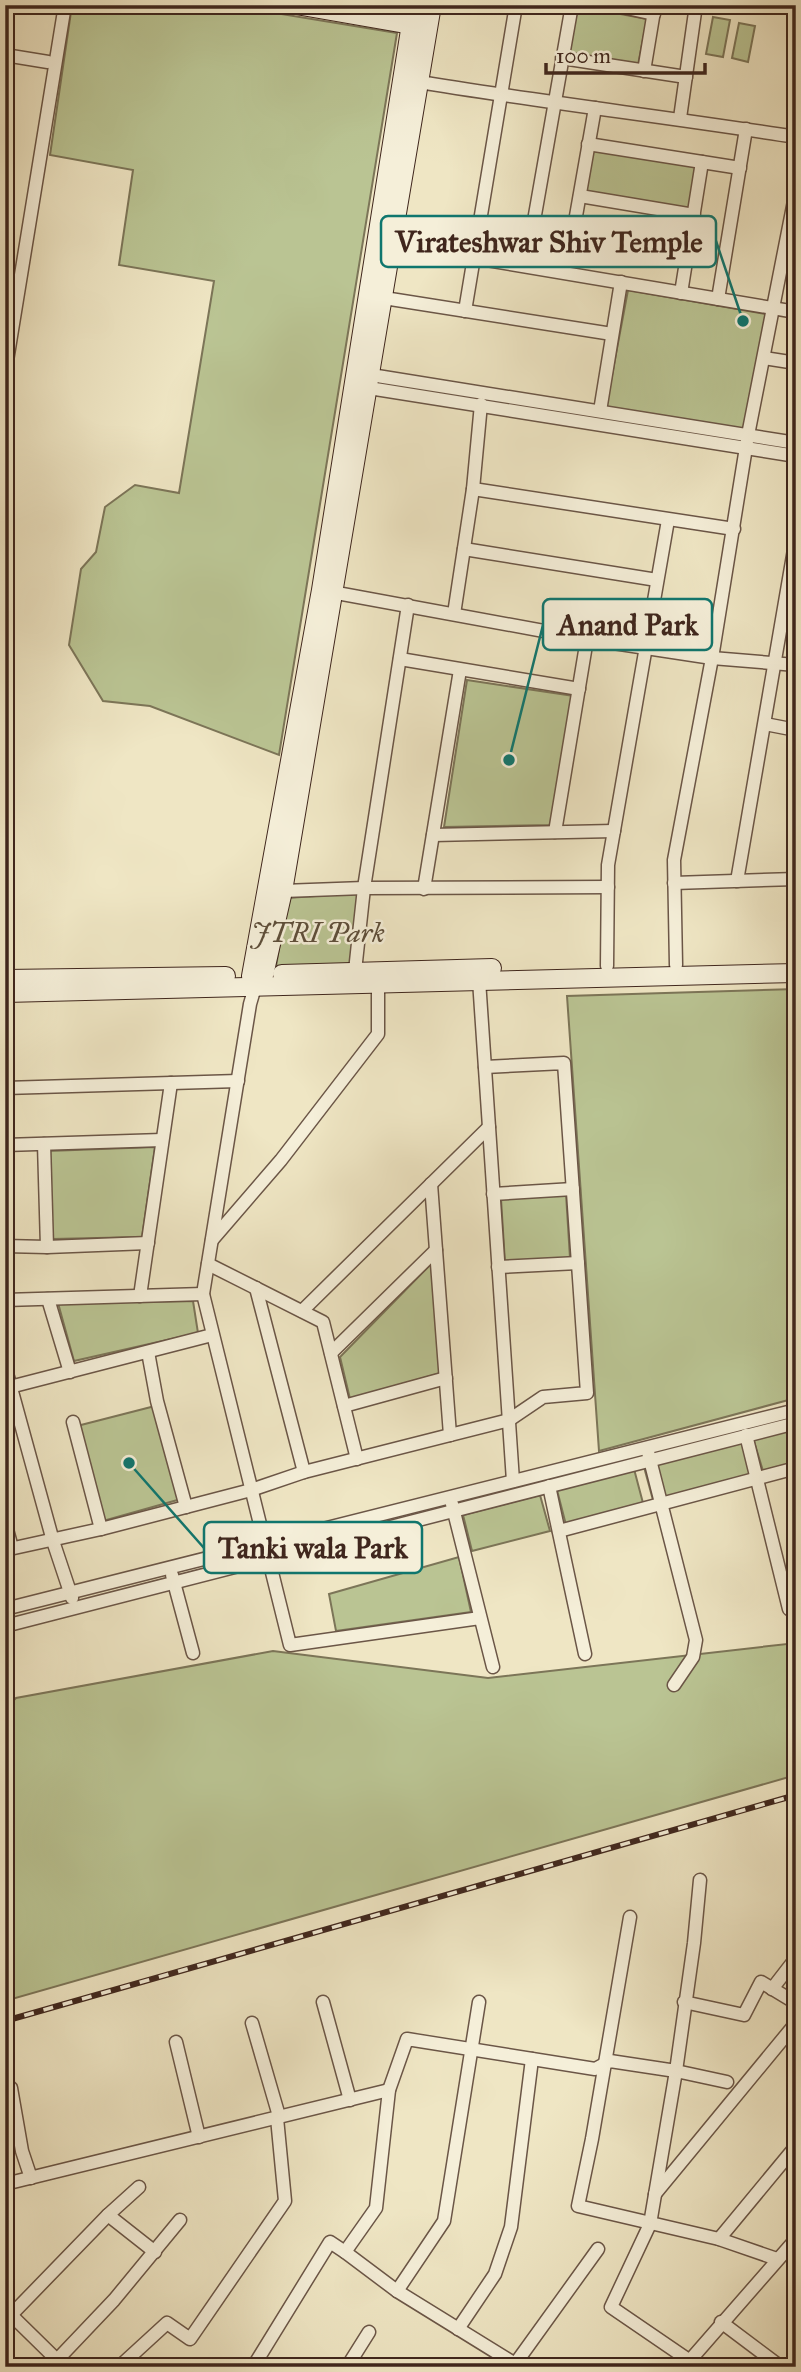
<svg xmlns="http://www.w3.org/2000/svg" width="801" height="2372" font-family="'IM FELL Great Primer',serif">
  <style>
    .green { fill: #bac493; stroke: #7c7558; stroke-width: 2 }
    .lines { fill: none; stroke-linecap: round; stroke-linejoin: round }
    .street-casing { stroke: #6b5647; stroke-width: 15 }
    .secondary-casing { stroke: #3f261d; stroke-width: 20 }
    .street { stroke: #f5efd9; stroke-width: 12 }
    .secondary { stroke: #f5efd9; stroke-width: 18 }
    .rail-casing { stroke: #3f261d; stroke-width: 6 }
    .rail { stroke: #f5efd9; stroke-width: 3.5; stroke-dasharray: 10; stroke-linecap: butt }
    .labels { text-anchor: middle; stroke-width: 5; stroke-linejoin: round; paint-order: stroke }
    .park-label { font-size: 28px; font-style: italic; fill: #5e4e3a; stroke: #f5efd9 }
    .leader { fill: none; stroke: #0f766e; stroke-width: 2.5 }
    .callout-dot { fill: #0f766e; stroke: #f5efd9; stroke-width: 2.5 }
    .callout { fill: #f5efd9; stroke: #0f766e; stroke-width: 2.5 }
    .callout-label { font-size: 30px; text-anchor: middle; font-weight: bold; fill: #3f261d }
  </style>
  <rect width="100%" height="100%" fill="#efe6c4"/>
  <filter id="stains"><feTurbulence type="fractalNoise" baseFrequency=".00286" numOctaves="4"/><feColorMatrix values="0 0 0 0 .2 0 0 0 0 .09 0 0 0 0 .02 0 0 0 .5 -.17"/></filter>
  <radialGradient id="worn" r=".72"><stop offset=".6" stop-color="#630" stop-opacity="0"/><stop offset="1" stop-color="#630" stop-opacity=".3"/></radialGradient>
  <g class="green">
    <path d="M 72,5 L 227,5 L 397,33 L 279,755 L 150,706 L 103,701 L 69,645 L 81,569 L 96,552 L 105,507 L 135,485 L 179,493 L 214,281 L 119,265 L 133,170 L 50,155 Z"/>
    <path d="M 578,6 L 647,19 L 638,65 L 569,53 Z"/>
    <path d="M 713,17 L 730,20 L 723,57 L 706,54 Z"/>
    <path d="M 739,23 L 755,26 L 748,62 L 732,58 Z"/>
    <path d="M 591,147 L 700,166 L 692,213 L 583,194 Z"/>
    <path d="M 628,290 L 766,314 L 745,431 L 606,407 Z"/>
    <path d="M 467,680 L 574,696 L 553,825 L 444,827 Z"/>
    <path d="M 359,893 L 350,973 L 275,973 L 287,898 Z"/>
    <path d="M 796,989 L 796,1398 L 599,1451 L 567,996 Z"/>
    <path d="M 155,1147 L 142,1237 L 52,1239 L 48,1151 Z"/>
    <path d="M 566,1194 L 570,1258 L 505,1263 L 501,1199 Z"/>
    <path d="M 431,1264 L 441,1373 L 350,1399 L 340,1357 Z"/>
    <path d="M 193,1301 L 198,1333 L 74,1361 L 58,1303 Z"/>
    <path d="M 155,1406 L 181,1499 L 103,1521 L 77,1426 Z"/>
    <path d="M 796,1428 L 796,1463 L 763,1471 L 753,1438 Z"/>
    <path d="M 743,1441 L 752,1474 L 653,1500 L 644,1467 Z"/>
    <path d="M 634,1469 L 643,1503 L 566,1525 L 557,1490 Z"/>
    <path d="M 540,1495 L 550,1531 L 472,1551 L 463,1515 Z"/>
    <path d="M 459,1557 L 471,1612 L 336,1631 L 329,1594 Z"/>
    <path d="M 796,1643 L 796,1775 L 5,2001 L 5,1709 L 16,1698 L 273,1651 L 488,1678 Z"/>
  </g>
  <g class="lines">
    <defs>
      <g id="street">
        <path d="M 613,5 L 654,14"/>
        <path d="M 5,55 L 48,62"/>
        <path d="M 562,58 L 686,77"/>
        <path d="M 644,71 L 655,5"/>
        <path d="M 413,81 C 540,102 668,117 796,137"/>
        <path d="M 680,118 L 696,5"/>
        <path d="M 588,144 L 740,168"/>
        <path d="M 580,196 L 694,215"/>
        <path d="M 533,226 L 687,253"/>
        <path d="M 573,233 L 595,108"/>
        <path d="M 475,258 L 796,312"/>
        <path d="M 526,266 L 572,5"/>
        <path d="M 681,293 L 702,162"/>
        <path d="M 384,298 L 612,334"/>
        <path d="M 718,299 L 746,129"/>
        <path d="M 465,311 L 516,5"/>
        <path d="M 764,358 L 796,363"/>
        <path d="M 5,373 L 65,5"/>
        <path d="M 365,377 L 371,375 L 796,443"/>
        <path d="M 361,384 L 369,388 L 796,456"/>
        <path d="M 600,411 L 621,282"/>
        <path d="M 473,489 L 734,529"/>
        <path d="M 464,549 L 657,580"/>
        <path d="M 326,591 L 587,639 L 712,658 L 796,665"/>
        <path d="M 454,614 L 473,489 L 481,404"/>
        <path d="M 400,659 L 579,689"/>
        <path d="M 765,724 L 796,730"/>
        <path d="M 555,832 L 587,639"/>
        <path d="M 433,835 L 614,831"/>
        <path d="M 737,881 L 796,538"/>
        <path d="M 674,883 L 796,879"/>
        <path d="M 424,889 L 460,670"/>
        <path d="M 283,891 L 364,888 L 608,887"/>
        <path d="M 676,965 L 674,860 L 712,658 L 748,435 L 796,191"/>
        <path d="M 607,966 L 608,865 L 668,520"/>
        <path d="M 355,971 L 364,888 L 408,605"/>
        <path d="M 479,980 L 513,1481"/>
        <path d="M 255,987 L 250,1004 L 203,1294 L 290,1645 L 480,1618"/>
        <path d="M 5,1088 L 238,1081"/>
        <path d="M 44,1144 L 47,1247"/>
        <path d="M 5,1145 L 162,1140"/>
        <path d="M 431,1184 L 450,1435"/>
        <path d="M 493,1194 L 573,1189"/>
        <path d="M 212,1240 L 281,1160 L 378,1034 L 378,984"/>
        <path d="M 5,1246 L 47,1247 L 148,1243"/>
        <path d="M 208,1264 L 323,1322 L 357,1459"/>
        <path d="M 498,1267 L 578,1263"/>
        <path d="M 256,1288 L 304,1472"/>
        <path d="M 140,1296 L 171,1083"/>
        <path d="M 48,1299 L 70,1372"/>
        <path d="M 5,1300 L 203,1294"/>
        <path d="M 302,1311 L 489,1127"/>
        <path d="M 148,1352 L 157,1401 L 186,1507"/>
        <path d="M 331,1353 L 436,1250"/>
        <path d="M 5,1366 L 53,1541 L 72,1598"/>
        <path d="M 6,1388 L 212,1335"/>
        <path d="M 344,1406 L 446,1378"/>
        <path d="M 73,1422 L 101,1529"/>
        <path d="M 746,1435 L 789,1609"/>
        <path d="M 648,1452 L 696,1640 L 693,1657 L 674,1685"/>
        <path d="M 549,1486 L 585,1654"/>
        <path d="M 452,1504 L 493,1667"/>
        <path d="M 5,1522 L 12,1548"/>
        <path d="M 559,1531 L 796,1468"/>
        <path d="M 5,1550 L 101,1529 L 251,1490 L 304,1472 L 509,1420 L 543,1397 L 587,1393 L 564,1063 L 485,1067"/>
        <path d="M 172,1575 L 193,1653"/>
        <path d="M 5,1609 L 796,1410"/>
        <path d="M 5,1626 L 796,1423"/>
        <path d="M 630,1917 L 592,2139 L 578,2206 L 719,2239 L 777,2259"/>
        <path d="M 772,1989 L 796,1958"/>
        <path d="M 323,2002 L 350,2100"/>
        <path d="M 684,2002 L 744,2015 L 761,1982 L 796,2003"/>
        <path d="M 176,2042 L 199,2137"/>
        <path d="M 11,2088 L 22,2151 L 31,2178"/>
        <path d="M 5,2184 L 389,2090"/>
        <path d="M 655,2194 L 796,2023"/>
        <path d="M 108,2215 L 155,2252"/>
        <path d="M 719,2239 L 796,2146"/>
        <path d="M 345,2252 L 397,2291 L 520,2367"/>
        <path d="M 397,2291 L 444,2221 L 479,2002"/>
        <path d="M 5,2309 L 57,2360 L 114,2300 L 180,2220"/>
        <path d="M 11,2315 L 108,2215 L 139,2187"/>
        <path d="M 721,2322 L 781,2367"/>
        <path d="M 458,2329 L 495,2274 L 511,2227 L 532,2059"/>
        <path d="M 690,2361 L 611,2307 L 650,2224 L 676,2071 L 727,2082"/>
        <path d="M 685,2366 L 796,2239"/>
        <path d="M 119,2367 L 167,2323 L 190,2339 L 285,2201 L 277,2118 L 279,2116 L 252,2023"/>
        <path d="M 253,2367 L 330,2242 L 345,2252 L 376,2208 L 389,2090 L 407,2039 L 595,2069 L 610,2061 L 676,2071 L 694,1943 L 700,1880"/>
        <path d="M 347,2367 L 369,2332"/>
        <path d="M 513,2367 L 598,2249"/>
      </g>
      <g id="secondary">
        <path d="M 296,5 L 411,25 L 419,28"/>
        <path d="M 414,5 L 321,590 L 251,976 L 255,987 L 264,975 L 283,891 L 432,5"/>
        <path d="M 282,974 L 492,968"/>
        <path d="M 5,979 L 226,976"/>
        <path d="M 5,993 L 796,973"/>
      </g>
    </defs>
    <use href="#street" class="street-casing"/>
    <use href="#secondary" class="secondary-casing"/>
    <use href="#street" class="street"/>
    <use href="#secondary" class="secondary"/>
    <defs>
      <path id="rail" d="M 5,2021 L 796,1795"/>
    </defs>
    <use href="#rail" class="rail-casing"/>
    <use href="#rail" class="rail"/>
  </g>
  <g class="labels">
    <g class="park-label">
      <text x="318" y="942">JTRI Park</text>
    </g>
  </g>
  <path class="leader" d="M743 321L716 241M509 760L543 625M129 1463L204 1548"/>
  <g class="callout-dot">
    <circle cx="743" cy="321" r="7"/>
    <circle cx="509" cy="760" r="7"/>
    <circle cx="129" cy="1463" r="7"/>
  </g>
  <g class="callout">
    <rect x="381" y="216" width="335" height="51" rx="7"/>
    <rect x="543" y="599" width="169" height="51" rx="7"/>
    <rect x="204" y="1522" width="218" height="51" rx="7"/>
  </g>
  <g class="callout-label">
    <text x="549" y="252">Virateshwar Shiv Temple</text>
    <text x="628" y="635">Anand Park</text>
    <text x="313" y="1558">Tanki wala Park</text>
  </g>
  <rect width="801" height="2372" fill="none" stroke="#efe6c4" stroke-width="28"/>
  <rect x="7" y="7" width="787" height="2358" fill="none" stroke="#3f261d" stroke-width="3.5"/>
  <rect x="14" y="14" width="773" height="2344" fill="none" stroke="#3f261d" stroke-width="2"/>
  <path d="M546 63v10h159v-10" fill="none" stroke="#3f261d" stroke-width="3.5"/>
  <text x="556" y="63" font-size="21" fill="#3f261d" stroke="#f5efd9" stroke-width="5" paint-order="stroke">100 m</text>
  <rect width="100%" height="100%" filter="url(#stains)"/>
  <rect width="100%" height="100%" fill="url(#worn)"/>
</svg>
